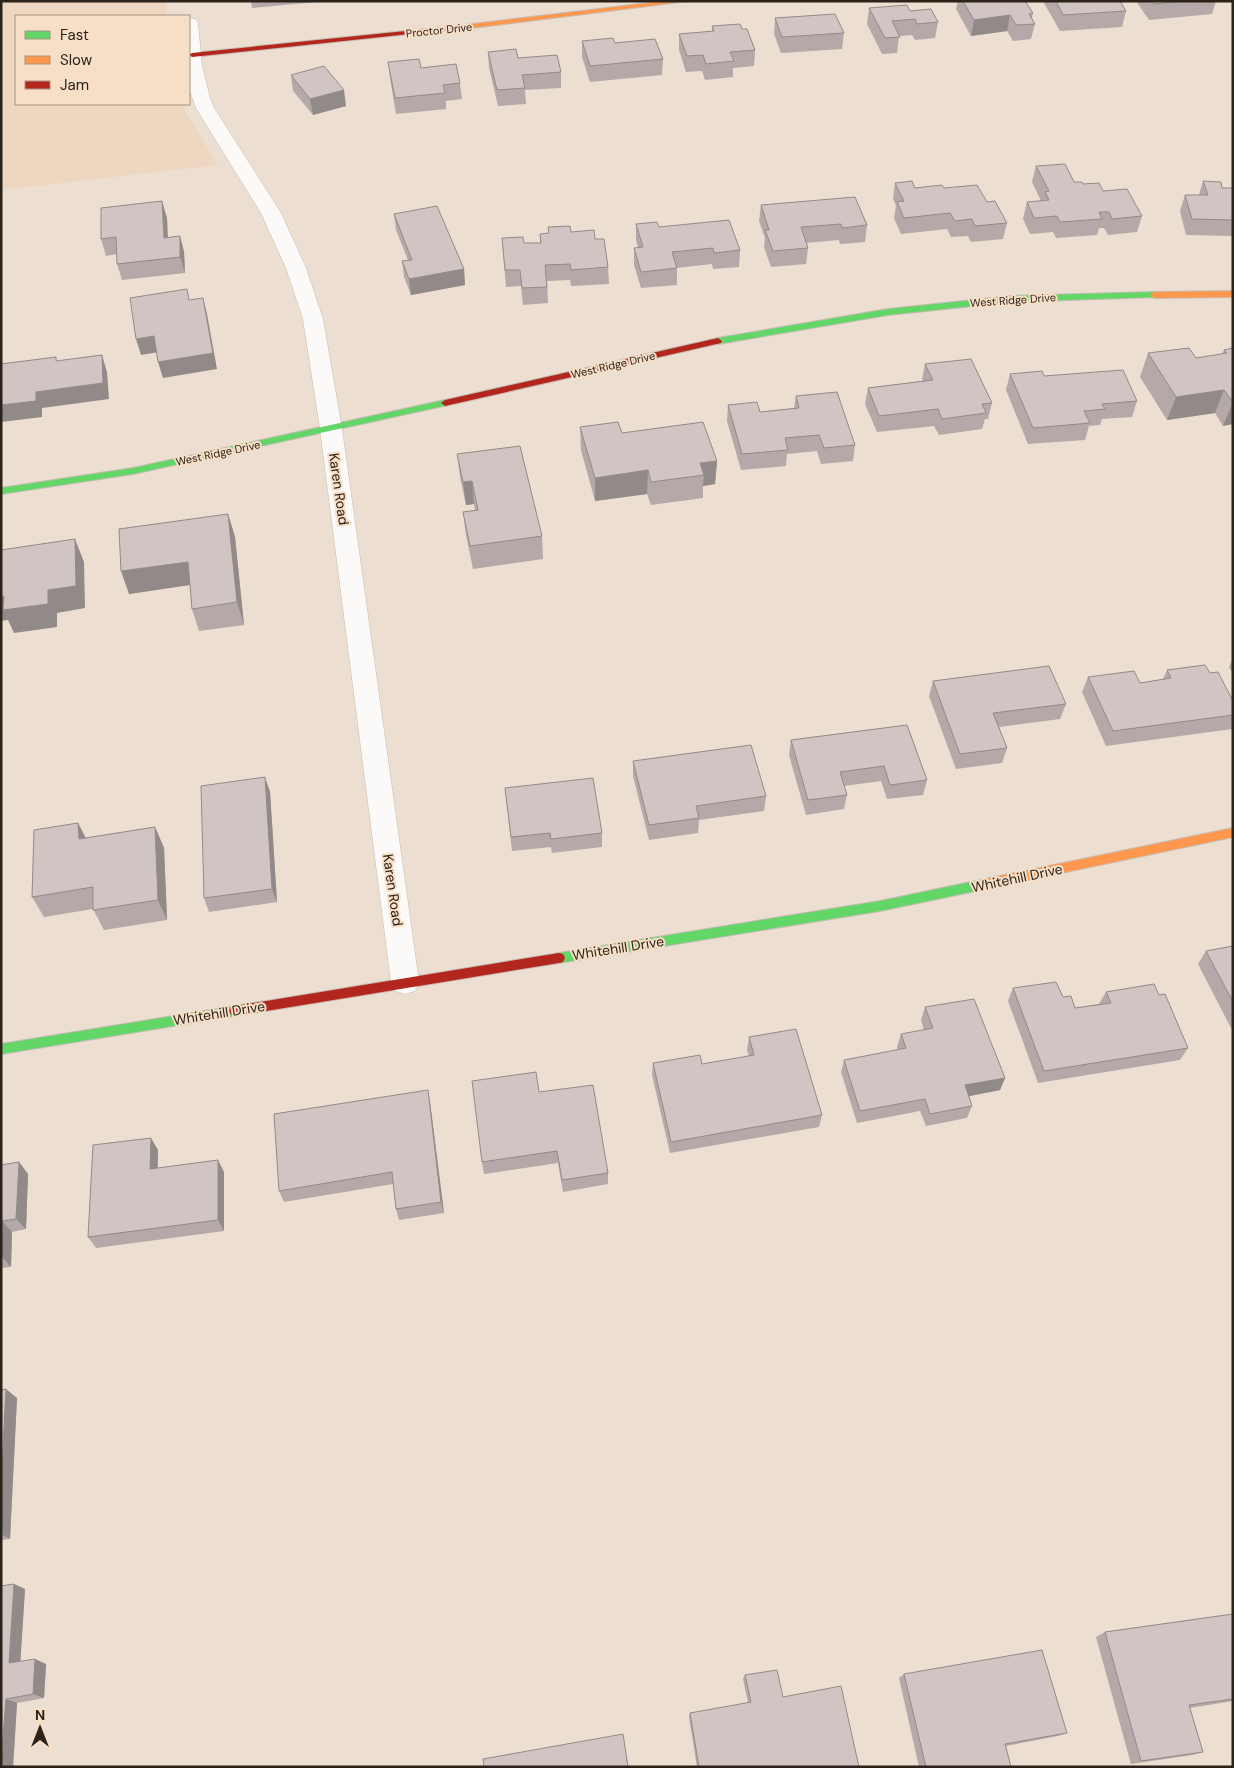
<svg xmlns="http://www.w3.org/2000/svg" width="1234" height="1768" font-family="'DM Sans',sans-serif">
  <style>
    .built { fill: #eed7c0 }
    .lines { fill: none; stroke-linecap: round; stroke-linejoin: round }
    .street-casing { stroke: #c7bcb2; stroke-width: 1 }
    .fast-casing { stroke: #c7bcb2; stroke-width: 2 }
    .slow-casing { stroke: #c7bcb2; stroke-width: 2 }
    .jam-casing { stroke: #c7bcb2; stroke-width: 2 }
    .street { fill: #fcfaf8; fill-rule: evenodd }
    .fast { fill: #63d668; fill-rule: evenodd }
    .slow { fill: #ff974d; fill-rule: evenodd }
    .jam { fill: #b3261e; fill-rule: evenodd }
    .wall { fill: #b4a9a8 }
    .shaded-wall { fill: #928a88 }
    .building { fill: #d1c5c3; stroke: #928a88 }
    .labels { text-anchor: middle; stroke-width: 4; stroke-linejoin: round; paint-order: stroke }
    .far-street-label { font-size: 11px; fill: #2b2219; stroke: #f7dec6 }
    .street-label { font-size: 14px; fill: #2b2219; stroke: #f7dec6 }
  </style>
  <rect width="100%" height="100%" fill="#ecded1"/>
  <path class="built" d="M 1,1 L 166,1 L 167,16 L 16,16 L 16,104 L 181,104 L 218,165 L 1,190 Z"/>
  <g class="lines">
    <defs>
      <path id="street" d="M 189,18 L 195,19 L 198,23 L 202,66 L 210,98 L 214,108 L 281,213 L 306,268 L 323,319 L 342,429 L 419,982 L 415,991 L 405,994 L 395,991 L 391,982 L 320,429 L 303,319 L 286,268 L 261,213 L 196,108 L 189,88 Z"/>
      <g id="fast">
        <path d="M 1154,292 L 1157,293 L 1157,297 L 1011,302 L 888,315 L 718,344 L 714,341 L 718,338 L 888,309 L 1011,296 Z"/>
        <path d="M 445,400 L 449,403 L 448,405 L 133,474 L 1,494 L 1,488 L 133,468 Z"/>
        <path d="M 990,878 L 994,880 L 996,883 L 994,886 L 990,888 L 880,911 L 559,963 L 555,962 L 553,958 L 555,954 L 559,953 L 880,901 Z"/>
        <path d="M 235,1006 L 239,1007 L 241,1011 L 239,1015 L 235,1016 L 1,1054 L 1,1044 Z"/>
      </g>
      <g id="slow">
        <path d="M 665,1 L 688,1 L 464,29 L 461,27 L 464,25 Z"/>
        <path d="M 1233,291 L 1233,297 L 1154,298 L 1150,295 L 1154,292 Z"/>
        <path d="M 1233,828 L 1233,837 L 990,888 L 986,886 L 984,883 L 986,880 L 990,878 Z"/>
      </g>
      <g id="jam">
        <path d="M 464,25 L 467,27 L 466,28 L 192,57 L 189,55 L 192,53 Z"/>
        <path d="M 718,338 L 722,341 L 721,343 L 445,406 L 441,403 L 445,400 Z"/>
        <path d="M 559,953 L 563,954 L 565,958 L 563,962 L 559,963 L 235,1016 L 231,1015 L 229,1011 L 231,1007 L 235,1006 Z"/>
      </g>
    </defs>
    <use href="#street" class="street-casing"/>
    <use href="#fast" class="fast-casing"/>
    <use href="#slow" class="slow-casing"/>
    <use href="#jam" class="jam-casing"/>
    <use href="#street" class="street"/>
    <use href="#fast" class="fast"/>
    <use href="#slow" class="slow"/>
    <use href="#jam" class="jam"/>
  </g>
  <g class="wall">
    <path d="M 251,1 L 318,1 L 318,2 L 252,8 Z"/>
    <path d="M 958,1 L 1025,1 L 1033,13 L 1032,18 L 1035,24 L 1031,39 L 1013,41 L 1007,31 L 971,36 L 956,9 Z"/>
    <path d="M 1045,1 L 1120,1 L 1126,11 L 1122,27 L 1060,31 L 1044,3 Z"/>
    <path d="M 1136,1 L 1216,1 L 1212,14 L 1149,20 Z"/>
    <path d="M 869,8 L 910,11 L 938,22 L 935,38 L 915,40 L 912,35 L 899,36 L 897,53 L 882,54 L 867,24 Z"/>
    <path d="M 775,18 L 844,33 L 842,49 L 781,53 L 774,34 Z"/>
    <path d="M 712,26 L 742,29 L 755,50 L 754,66 L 733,68 L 733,77 L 705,80 L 702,71 L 686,72 L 679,50 L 679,34 L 712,32 Z"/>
    <path d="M 582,41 L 615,43 L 663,59 L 662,75 L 590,82 L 582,57 Z"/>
    <path d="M 488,52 L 518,58 L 561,72 L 561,88 L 525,90 L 526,104 L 498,106 L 489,68 Z"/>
    <path d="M 388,62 L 421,68 L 460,83 L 462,99 L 446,101 L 446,109 L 396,114 L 390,78 Z"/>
    <path d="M 291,75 L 346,106 L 313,115 L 293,91 Z"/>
    <path d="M 1036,166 L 1074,182 L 1103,191 L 1142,216 L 1137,232 L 1108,235 L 1104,228 L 1099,228 L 1097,235 L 1056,238 L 1053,232 L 1030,234 L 1023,219 L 1027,202 L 1041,201 L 1032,182 Z"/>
    <path d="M 1203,181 L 1222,188 L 1233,188 L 1233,236 L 1186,235 L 1180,211 L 1185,195 L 1199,195 Z"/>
    <path d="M 895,183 L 915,188 L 944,188 L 987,202 L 1007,223 L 1003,239 L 971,242 L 968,236 L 951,237 L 947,229 L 901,234 L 894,218 L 896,206 L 893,199 Z"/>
    <path d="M 761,205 L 867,225 L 865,242 L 840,244 L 839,240 L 806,243 L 808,248 L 806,264 L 771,267 L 764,247 L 765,238 L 759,221 Z"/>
    <path d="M 394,214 L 464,269 L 465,285 L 411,295 L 404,277 L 402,261 L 408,260 L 396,230 Z"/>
    <path d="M 167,218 L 168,237 L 180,236 L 184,252 L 185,273 L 122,280 L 117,264 L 117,254 L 106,256 L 101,239 Z"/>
    <path d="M 636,224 L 659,227 L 740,250 L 739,267 L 713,269 L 712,264 L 677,268 L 677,285 L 641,288 L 634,265 L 634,248 L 638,248 L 636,240 Z"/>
    <path d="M 571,232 L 595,239 L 608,267 L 609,284 L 571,286 L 570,280 L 547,281 L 548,303 L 523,305 L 521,286 L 506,287 L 502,238 L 524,243 L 540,243 L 540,234 Z"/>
    <path d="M 1233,348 L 1233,424 L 1223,426 L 1215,413 L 1167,420 L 1140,377 L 1148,353 L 1196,358 L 1222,354 L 1224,350 Z"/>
    <path d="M 925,364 L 992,403 L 988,419 L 985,419 L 982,429 L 939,435 L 934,426 L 877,432 L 865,404 L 868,388 L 923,381 L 922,380 Z"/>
    <path d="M 1010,374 L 1044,376 L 1137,401 L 1132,417 L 1102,419 L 1100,425 L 1089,426 L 1085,440 L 1028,444 L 1006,390 Z"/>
    <path d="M 796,396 L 855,445 L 853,461 L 821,464 L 817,451 L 787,454 L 786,466 L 741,470 L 727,421 L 728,405 L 760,412 L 794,408 Z"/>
    <path d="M 580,427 L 622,433 L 717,461 L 715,484 L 703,486 L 703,498 L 651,505 L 647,494 L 595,501 L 581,450 Z"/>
    <path d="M 457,454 L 542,536 L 543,559 L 473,569 L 466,535 L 463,512 L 475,510 L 474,504 L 466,505 L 460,477 Z"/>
    <path d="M 228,514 L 235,537 L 244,625 L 199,631 L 192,609 L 190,585 L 129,594 Z"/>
    <path d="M 1233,658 L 1233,674 L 1229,667 Z"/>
    <path d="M 1167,670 L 1210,673 L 1233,701 L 1233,727 L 1232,729 L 1106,746 L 1082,692 L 1088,677 L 1140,683 L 1163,679 Z"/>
    <path d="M 933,681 L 1066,704 L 1060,719 L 999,727 L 1007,748 L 1002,763 L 956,769 L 929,696 Z"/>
    <path d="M 907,725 L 927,780 L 923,795 L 887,799 L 881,781 L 844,786 L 847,795 L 844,809 L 806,815 L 789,755 L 791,740 Z"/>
    <path d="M 633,761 L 766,796 L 764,811 L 699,820 L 698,833 L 649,840 L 633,776 Z"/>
    <path d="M 505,788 L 602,833 L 602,847 L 552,853 L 551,847 L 512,851 Z"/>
    <path d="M 270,792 L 277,902 L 209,912 L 204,898 Z"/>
    <path d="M 78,823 L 85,838 L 155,827 L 164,848 L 167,920 L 104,930 L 93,909 L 44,917 L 32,897 Z"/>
    <path d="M 1233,946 L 1233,1028 L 1231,1028 L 1198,964 L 1206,951 Z"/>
    <path d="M 1013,988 L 1063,997 L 1075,1008 L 1099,1004 L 1106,992 L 1159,995 L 1188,1048 L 1180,1060 L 1038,1083 L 1008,1001 Z"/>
    <path d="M 925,1007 L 1005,1078 L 1000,1090 L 969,1096 L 972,1106 L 967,1118 L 926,1126 L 920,1111 L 857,1123 L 841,1072 L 844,1060 L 898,1050 L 897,1047 L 901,1034 L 924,1030 L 921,1020 Z"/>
    <path d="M 749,1037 L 822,1115 L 819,1127 L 670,1153 L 652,1075 L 653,1063 L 702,1064 L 749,1056 L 747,1050 Z"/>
    <path d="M 539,1092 L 608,1173 L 608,1184 L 563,1192 L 558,1163 L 484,1174 L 482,1162 Z"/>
    <path d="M 430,1102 L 444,1213 L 399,1220 L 396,1209 L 393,1184 L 284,1202 L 279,1191 Z"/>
    <path d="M 158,1150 L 158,1168 L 224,1172 L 224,1231 L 96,1248 L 88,1237 Z"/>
    <path d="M 19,1162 L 28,1174 L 26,1229 L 12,1232 L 11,1267 L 1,1268 L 1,1165 Z"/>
    <path d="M 1,1390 L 17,1398 L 10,1539 L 1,1540 Z"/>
    <path d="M 14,1584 L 25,1589 L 20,1662 L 46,1664 L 44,1698 L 17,1703 L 13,1767 L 1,1767 Z"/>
    <path d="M 1233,1614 L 1233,1701 L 1190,1708 L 1203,1752 L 1192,1755 L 1131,1764 L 1096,1637 L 1105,1632 Z"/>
    <path d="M 904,1674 L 1067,1733 L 1058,1736 L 1006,1746 L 1011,1767 L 919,1767 L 899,1678 Z"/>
    <path d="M 745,1675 L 783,1697 L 859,1767 L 697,1767 L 689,1717 L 690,1713 L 748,1703 L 743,1679 Z"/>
  </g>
  <g class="shaded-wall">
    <path d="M 1010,15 L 1007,31 L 971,36 L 974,20 Z"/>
    <path d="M 344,90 L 346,106 L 313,115 L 310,99 Z"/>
    <path d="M 162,201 L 167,218 L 168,254 L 164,238 Z"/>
    <path d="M 180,236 L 184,252 L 185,273 L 180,257 Z"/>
    <path d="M 464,269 L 465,285 L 411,295 L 409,279 Z"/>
    <path d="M 203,298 L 207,314 L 217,369 L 163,378 L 158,362 Z"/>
    <path d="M 154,336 L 159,352 L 141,355 L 136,339 Z"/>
    <path d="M 102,355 L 107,372 L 109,399 L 42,408 L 42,417 L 1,422 L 1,405 L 36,392 Z"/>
    <path d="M 1224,390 L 1215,413 L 1167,420 L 1176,397 Z"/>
    <path d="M 1233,402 L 1233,424 L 1223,426 Z"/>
    <path d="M 717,461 L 715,484 L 703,486 L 704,475 L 700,463 Z"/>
    <path d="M 648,470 L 647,494 L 595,501 L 595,478 Z"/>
    <path d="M 472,481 L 474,504 L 466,505 L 463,482 Z"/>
    <path d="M 228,514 L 235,537 L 244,625 L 237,602 Z"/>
    <path d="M 75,539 L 84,562 L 85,608 L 57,613 L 57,627 L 14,633 L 8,620 L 1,621 L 1,597 L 48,590 Z"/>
    <path d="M 188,562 L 196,584 L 129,594 L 121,571 Z"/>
    <path d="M 265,777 L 270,792 L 277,902 L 272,889 Z"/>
    <path d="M 78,823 L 89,844 L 79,839 Z"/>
    <path d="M 155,827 L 164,848 L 167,920 L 158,900 Z"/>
    <path d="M 1005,1078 L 1000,1090 L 960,1098 L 965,1085 Z"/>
    <path d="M 428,1090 L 430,1102 L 444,1213 L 441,1202 Z"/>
    <path d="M 151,1138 L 158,1150 L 157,1180 L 150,1169 Z"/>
    <path d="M 218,1160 L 224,1172 L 224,1231 L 218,1220 Z"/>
    <path d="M 19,1162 L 28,1174 L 26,1229 L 16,1219 Z"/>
    <path d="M 2,1221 L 12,1232 L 11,1267 L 1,1256 Z"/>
    <path d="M 6,1389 L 17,1398 L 10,1539 L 1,1534 L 1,1488 Z"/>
    <path d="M 14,1584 L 25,1589 L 20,1668 L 9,1663 Z"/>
    <path d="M 35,1659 L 46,1664 L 44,1698 L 33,1694 Z"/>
    <path d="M 6,1699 L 17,1703 L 13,1767 L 1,1767 Z"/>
  </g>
  <g class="building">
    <path d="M 963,1 L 1025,1 L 1033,13 L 1029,14 L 1035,24 L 1016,25 L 1010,15 L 974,20 Z"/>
    <path d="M 1056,1 L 1120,1 L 1126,11 L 1063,15 Z"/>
    <path d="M 1152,1 L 1181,1 L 1154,4 Z"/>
    <path d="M 907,5 L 910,11 L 931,9 L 938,22 L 917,24 L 915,19 L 892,21 L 900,37 L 885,38 L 869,8 Z"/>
    <path d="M 835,14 L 844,33 L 782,37 L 775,18 Z"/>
    <path d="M 740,24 L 742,29 L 747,29 L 755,50 L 730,52 L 734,61 L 706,64 L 703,55 L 687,56 L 679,34 L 714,31 L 712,26 Z"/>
    <path d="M 613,38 L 615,43 L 655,39 L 663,59 L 590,66 L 582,41 Z"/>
    <path d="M 516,49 L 518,58 L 557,55 L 561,72 L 522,75 L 525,88 L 497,90 L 488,52 Z"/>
    <path d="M 419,59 L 421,68 L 456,64 L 460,83 L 443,85 L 445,93 L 395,98 L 388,62 Z"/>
    <path d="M 324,66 L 344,90 L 310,99 L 291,75 Z"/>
    <path d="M 1065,164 L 1074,182 L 1082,182 L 1083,184 L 1099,183 L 1103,191 L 1127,189 L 1142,216 L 1112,219 L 1109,212 L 1099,212 L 1102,219 L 1060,222 L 1057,216 L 1034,218 L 1027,202 L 1049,200 L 1045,192 L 1049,191 L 1036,166 Z"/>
    <path d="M 912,181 L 915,188 L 942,185 L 944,188 L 977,185 L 987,202 L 995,201 L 1007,223 L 975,226 L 972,219 L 955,221 L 950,213 L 904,218 L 897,202 L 904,201 L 895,183 Z"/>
    <path d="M 1203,181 L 1221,182 L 1222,188 L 1233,188 L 1233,220 L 1192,219 L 1185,195 L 1208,195 Z"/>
    <path d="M 855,197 L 867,225 L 842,228 L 841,224 L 801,227 L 808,248 L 773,251 L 765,230 L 769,230 L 761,205 Z"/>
    <path d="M 162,201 L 164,238 L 180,236 L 180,257 L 117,264 L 116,237 L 101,239 L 101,208 Z"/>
    <path d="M 437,206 L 464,269 L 409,279 L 402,261 L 412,260 L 394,214 Z"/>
    <path d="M 729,220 L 740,250 L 714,253 L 713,248 L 672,252 L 677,268 L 641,272 L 634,248 L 643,247 L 636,224 L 657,222 L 659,227 Z"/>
    <path d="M 570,226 L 571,232 L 594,230 L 595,239 L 604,239 L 608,267 L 571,270 L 570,264 L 545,265 L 547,287 L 522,288 L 520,270 L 505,270 L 502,238 L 523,237 L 524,243 L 541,243 L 540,234 L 549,233 L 548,227 Z"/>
    <path d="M 187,289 L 189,300 L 203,298 L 213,353 L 158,362 L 154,336 L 136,339 L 130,298 Z"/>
    <path d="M 1189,348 L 1196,358 L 1227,353 L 1224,350 L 1233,348 L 1233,402 L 1224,390 L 1176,397 L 1148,353 Z"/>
    <path d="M 102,355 L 103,383 L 36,392 L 36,401 L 1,405 L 1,364 L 56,357 L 56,361 Z"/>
    <path d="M 971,359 L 992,403 L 982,404 L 986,413 L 942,419 L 938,409 L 879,416 L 868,388 L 933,380 L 925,364 Z"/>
    <path d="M 1123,370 L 1137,401 L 1102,404 L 1105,409 L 1084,411 L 1090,423 L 1033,428 L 1010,374 L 1042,371 L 1044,376 Z"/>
    <path d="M 837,392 L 855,445 L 824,448 L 819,435 L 785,438 L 788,450 L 742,454 L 728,405 L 757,402 L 760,412 L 799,408 L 796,396 Z"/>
    <path d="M 618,422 L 622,433 L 703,422 L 717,461 L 700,463 L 704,475 L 651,482 L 648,470 L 595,478 L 580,427 Z"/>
    <path d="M 520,446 L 542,536 L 470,546 L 463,512 L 478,510 L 472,481 L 463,482 L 457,454 Z"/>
    <path d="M 228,514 L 237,602 L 192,609 L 188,562 L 121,571 L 119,529 Z"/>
    <path d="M 75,539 L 76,586 L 48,590 L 48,604 L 3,610 L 4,596 L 1,597 L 1,550 Z"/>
    <path d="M 1205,665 L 1210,673 L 1218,672 L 1233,701 L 1233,715 L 1113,731 L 1088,677 L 1134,671 L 1140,683 L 1171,678 L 1167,670 Z"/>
    <path d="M 1049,666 L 1066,704 L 993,713 L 1007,748 L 960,754 L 933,681 Z"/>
    <path d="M 907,725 L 927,780 L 890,785 L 884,766 L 840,772 L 847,795 L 808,800 L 791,740 Z"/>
    <path d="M 751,745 L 766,796 L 696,806 L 699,818 L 649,825 L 633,761 Z"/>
    <path d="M 265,777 L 272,889 L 204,898 L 201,786 Z"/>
    <path d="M 593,778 L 602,833 L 551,839 L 550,833 L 511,837 L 505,788 Z"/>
    <path d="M 78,823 L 79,839 L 155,827 L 158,900 L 93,910 L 93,887 L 32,897 L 34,830 Z"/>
    <path d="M 1233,946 L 1233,1002 L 1206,951 Z"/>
    <path d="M 1056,982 L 1063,997 L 1071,996 L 1075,1008 L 1111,1003 L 1106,992 L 1154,984 L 1159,995 L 1165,994 L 1188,1048 L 1044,1071 L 1013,988 Z"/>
    <path d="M 974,999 L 1005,1078 L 965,1085 L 972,1106 L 930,1114 L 925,1099 L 860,1111 L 844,1060 L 906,1048 L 901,1034 L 933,1028 L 925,1007 Z"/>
    <path d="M 796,1029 L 822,1115 L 671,1142 L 653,1063 L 700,1055 L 702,1064 L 754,1055 L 749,1037 Z"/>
    <path d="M 536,1072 L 539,1092 L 593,1085 L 608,1173 L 562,1180 L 557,1151 L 482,1162 L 472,1081 Z"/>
    <path d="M 428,1090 L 441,1202 L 396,1209 L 392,1172 L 279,1191 L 274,1114 Z"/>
    <path d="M 151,1138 L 150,1169 L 218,1160 L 218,1220 L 88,1237 L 93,1145 Z"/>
    <path d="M 19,1162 L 16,1219 L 2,1221 L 1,1256 L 1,1165 Z"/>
    <path d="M 6,1389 L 1,1488 L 1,1390 Z"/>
    <path d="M 14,1584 L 9,1663 L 35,1659 L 33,1694 L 6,1699 L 1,1762 L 1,1586 Z"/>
    <path d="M 1233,1614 L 1233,1699 L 1189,1705 L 1203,1752 L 1141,1761 L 1105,1632 Z"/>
    <path d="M 1042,1650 L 1067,1733 L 1005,1744 L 1011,1767 L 926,1767 L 904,1674 Z"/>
    <path d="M 777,1670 L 783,1697 L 841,1686 L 859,1767 L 699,1767 L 690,1713 L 751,1702 L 745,1675 Z"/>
    <path d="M 623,1734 L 628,1767 L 484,1767 L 483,1759 Z"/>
  </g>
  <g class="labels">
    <g class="far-street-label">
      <text transform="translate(439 30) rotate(-6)" y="4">Proctor Drive</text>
      <text transform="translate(1013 300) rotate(-4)" y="4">West Ridge Drive</text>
      <text transform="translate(613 365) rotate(-13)" y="4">West Ridge Drive</text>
      <text transform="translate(218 453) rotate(-12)" y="4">West Ridge Drive</text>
    </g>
    <g class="street-label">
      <text transform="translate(339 489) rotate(82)" y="5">Karen Road</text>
      <text transform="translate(1017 878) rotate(-12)" y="5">Whitehill Drive</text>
      <text transform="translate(393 890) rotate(82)" y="5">Karen Road</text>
      <text transform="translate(618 948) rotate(-9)" y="5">Whitehill Drive</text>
      <text transform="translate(219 1013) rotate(-9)" y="5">Whitehill Drive</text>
    </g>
  </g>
  <rect width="1234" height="1768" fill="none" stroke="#2b2219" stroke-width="5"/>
  <rect x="15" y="15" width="175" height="90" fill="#f7dec6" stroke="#a59381"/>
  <rect x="25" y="31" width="25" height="8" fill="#63d668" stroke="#a59381"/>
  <text x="60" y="40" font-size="15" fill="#2b2219">Fast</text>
  <rect x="25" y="56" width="25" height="8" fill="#ff974d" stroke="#a59381"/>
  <text x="60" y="65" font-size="15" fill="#2b2219">Slow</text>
  <rect x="25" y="81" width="25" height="8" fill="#b3261e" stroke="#a59381"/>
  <text x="60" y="90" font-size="15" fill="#2b2219">Jam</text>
  <g transform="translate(40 1728)" stroke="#f7dec6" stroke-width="4" paint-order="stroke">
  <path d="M0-4L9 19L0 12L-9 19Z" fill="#2b2219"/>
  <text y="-8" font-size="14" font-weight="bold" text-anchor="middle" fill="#2b2219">N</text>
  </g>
</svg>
